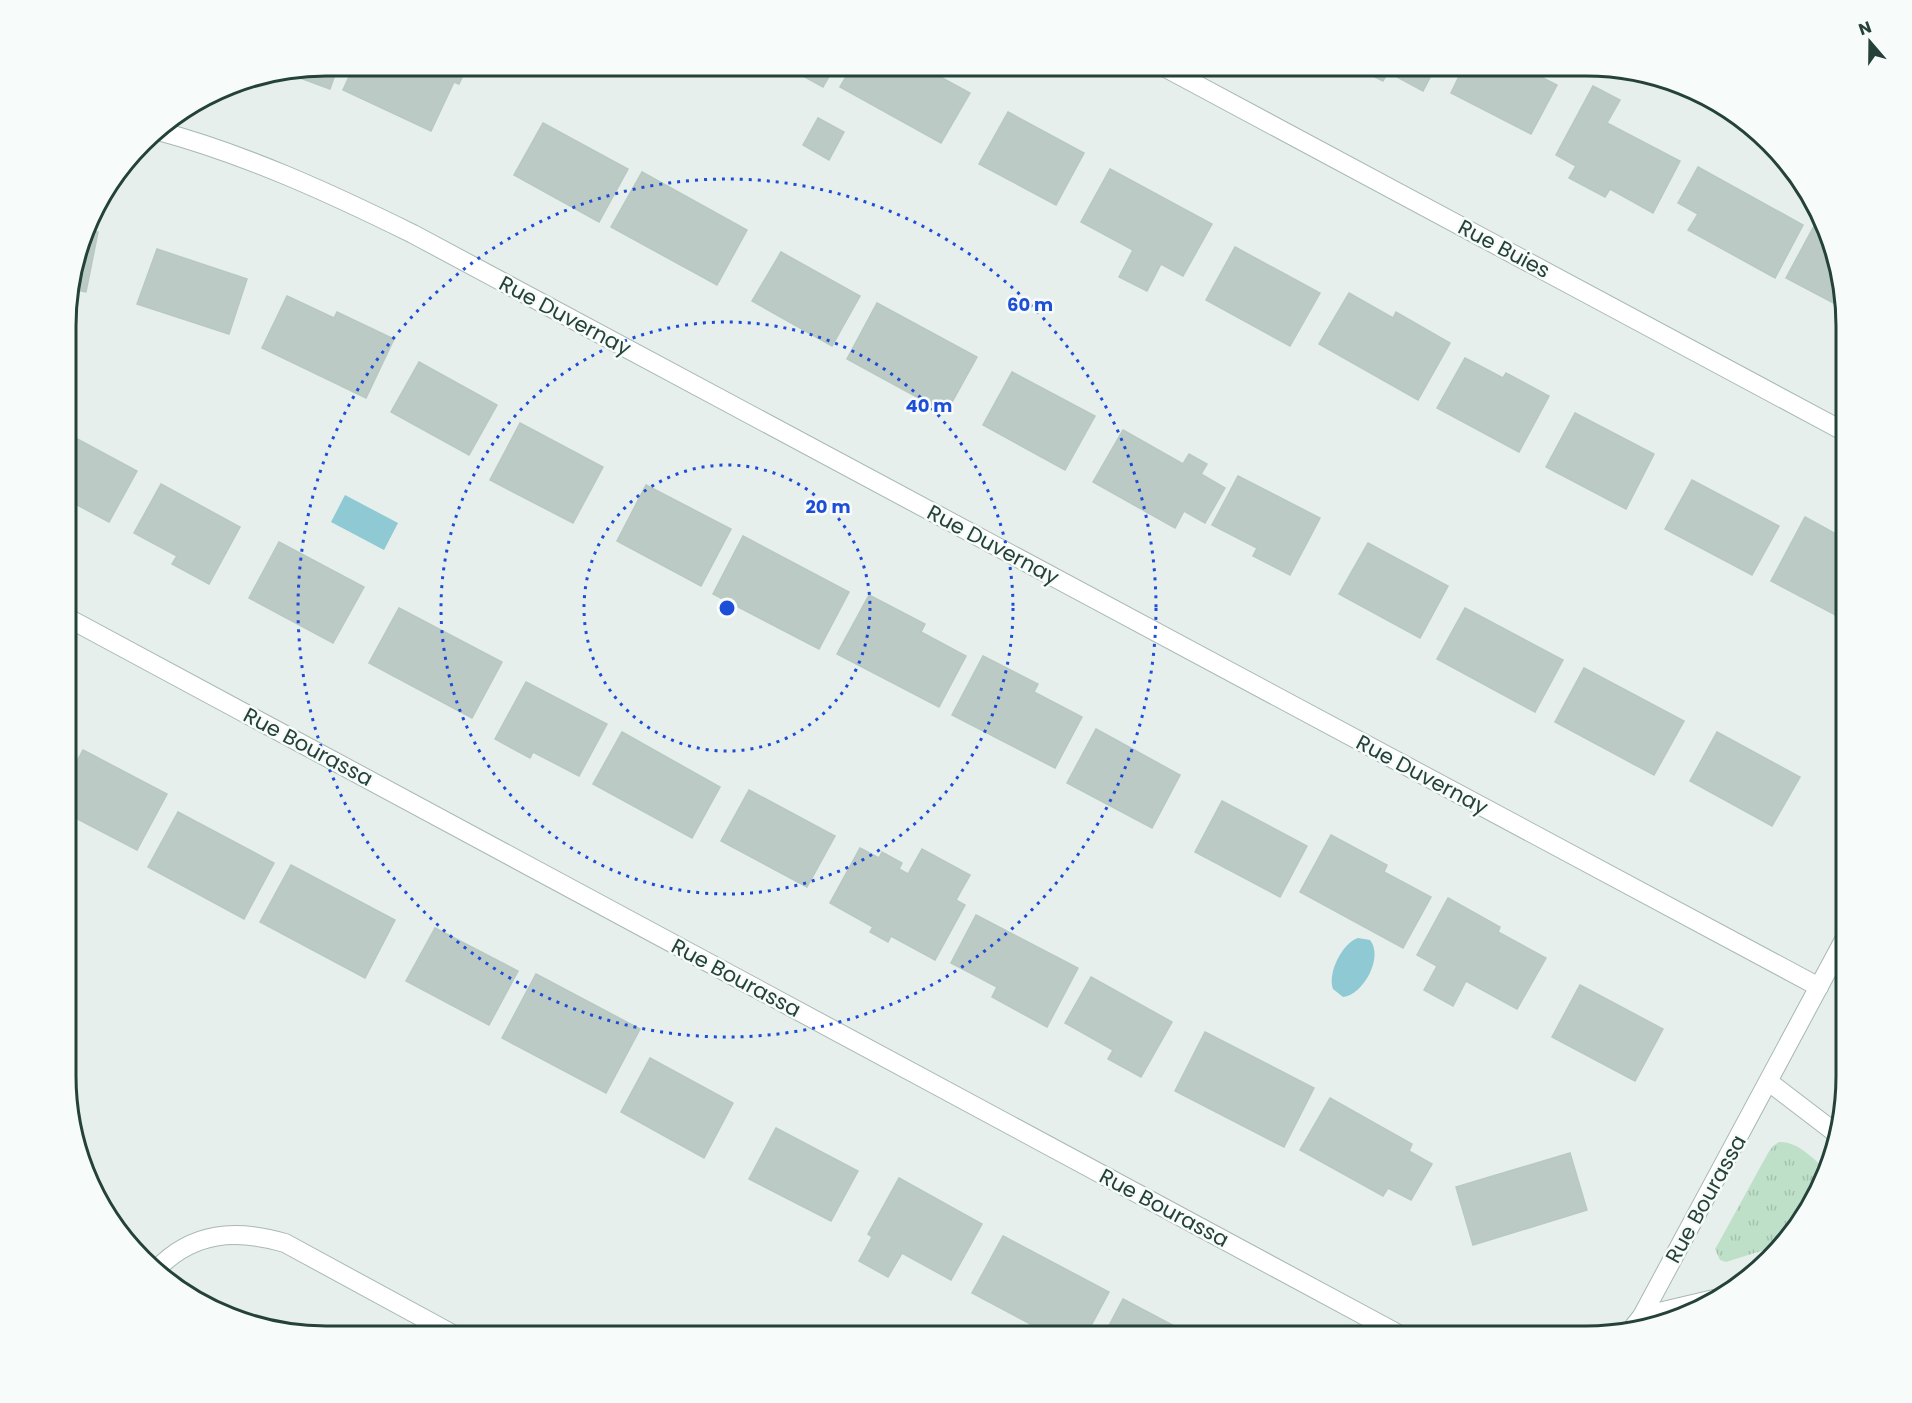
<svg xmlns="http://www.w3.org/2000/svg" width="1912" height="1403" font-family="Poppins,sans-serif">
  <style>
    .grass { fill: url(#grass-tufts) }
    .water { fill: #8ec9d4 }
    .building { fill: #bbcac4; stroke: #b8c9c2; stroke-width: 1.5 }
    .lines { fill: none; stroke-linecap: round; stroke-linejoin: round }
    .minor-casing { stroke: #a8b8b2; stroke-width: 20 }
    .minor { stroke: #fff; stroke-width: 18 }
    .ring { fill: none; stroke: #1d4ed8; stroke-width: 3; stroke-dasharray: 3 6 }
    .labels { text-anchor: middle; stroke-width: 5; stroke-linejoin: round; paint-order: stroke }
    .street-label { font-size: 21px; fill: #24423a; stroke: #f7fbf9 }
    .rim { fill: none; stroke: #24423a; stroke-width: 3 }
    .centre { fill: #1d4ed8; stroke: #f7fbf9; stroke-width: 3 }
    .ring-label { font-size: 18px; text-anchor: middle; font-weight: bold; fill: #1d4ed8; stroke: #f7fbf9; stroke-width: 5; stroke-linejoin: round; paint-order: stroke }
  </style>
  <defs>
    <pattern id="grass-tufts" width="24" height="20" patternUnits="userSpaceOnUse" patternTransform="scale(1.5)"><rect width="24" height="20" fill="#bfe0c8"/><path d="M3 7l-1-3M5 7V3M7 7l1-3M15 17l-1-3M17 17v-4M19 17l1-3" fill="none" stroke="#a4c1ad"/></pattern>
  </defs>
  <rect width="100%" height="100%" fill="#e6efeb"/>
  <path class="grass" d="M 1779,1142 C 1798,1141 1813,1159 1827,1170 L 1792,1235 L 1780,1245 L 1726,1262 L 1720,1260 L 1715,1249 L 1718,1244 L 1768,1153 L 1773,1146 Z"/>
  <g class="water">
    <path d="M 345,495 L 398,523 L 384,550 L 331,522 Z"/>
    <path d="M 1358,938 L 1370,940 C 1384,957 1363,995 1343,997 L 1333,989 C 1327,974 1342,943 1358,938 Z"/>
  </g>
  <g class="building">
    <path d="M 326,66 L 338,66 L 330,89 L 289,74 Z"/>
    <path d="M 354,66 L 433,67 L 467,66 L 459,84 L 454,82 L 431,131 L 343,90 Z"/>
    <path d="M 785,66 L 835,66 L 823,87 Z"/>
    <path d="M 852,66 L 925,66 L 924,68 L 970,93 L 941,143 L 840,87 Z"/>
    <path d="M 1436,66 L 1423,91 L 1388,72 L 1383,81 L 1355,67 Z"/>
    <path d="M 1464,66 L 1522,67 L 1557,85 L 1531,134 L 1451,93 Z"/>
    <path d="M 1593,86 L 1620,100 L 1607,123 L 1680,161 L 1653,213 L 1610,189 L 1605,197 L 1569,178 L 1576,166 L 1556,155 Z"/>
    <path d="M 1008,112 L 1084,153 L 1056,205 L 979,164 Z"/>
    <path d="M 818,118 L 844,132 L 829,160 L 803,145 Z"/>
    <path d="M 543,123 L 628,169 L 599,222 L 514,175 Z"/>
    <path d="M 1698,167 L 1803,225 L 1775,278 L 1688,230 L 1698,214 L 1678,203 Z"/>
    <path d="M 1110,169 L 1212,224 L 1183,276 L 1161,264 L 1147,291 L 1119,277 L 1133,250 L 1081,222 Z"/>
    <path d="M 642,172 L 747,230 L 717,285 L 611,227 Z"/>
    <path d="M 1814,226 L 1825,232 L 1845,309 L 1786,278 Z"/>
    <path d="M 87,230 L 98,232 L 86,292 L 69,289 Z"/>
    <path d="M 1235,247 L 1320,293 L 1290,346 L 1206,300 Z"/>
    <path d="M 157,249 L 247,279 L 229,334 L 137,304 Z"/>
    <path d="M 781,252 L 860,296 L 832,346 L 752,301 Z"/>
    <path d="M 1349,293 L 1393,318 L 1396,312 L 1450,343 L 1418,400 L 1319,344 Z"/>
    <path d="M 287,296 L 334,318 L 337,312 L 394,339 L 366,398 L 262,348 Z"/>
    <path d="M 877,303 L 977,357 L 946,413 L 847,359 Z"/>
    <path d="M 1465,358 L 1503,378 L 1506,373 L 1549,396 L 1519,452 L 1437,408 Z"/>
    <path d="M 419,362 L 497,405 L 469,455 L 391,412 Z"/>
    <path d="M 1012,372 L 1095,416 L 1065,470 L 983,425 Z"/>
    <path d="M 1575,413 L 1654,454 L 1626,509 L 1546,467 Z"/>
    <path d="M 520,423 L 603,467 L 573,523 L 490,480 Z"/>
    <path d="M 1123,430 L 1183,464 L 1189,454 L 1207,464 L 1201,474 L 1225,488 L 1205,523 L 1184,511 L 1175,528 L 1093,482 Z"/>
    <path d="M 68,434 L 137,471 L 109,522 L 68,500 Z"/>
    <path d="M 1238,476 L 1320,518 L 1290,575 L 1253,556 L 1257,548 L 1212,525 Z"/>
    <path d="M 1692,480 L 1779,526 L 1752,575 L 1665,529 Z"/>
    <path d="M 161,484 L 240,527 L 209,584 L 172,564 L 177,556 L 134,533 Z"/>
    <path d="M 646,485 L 731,529 L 701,586 L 617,541 Z"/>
    <path d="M 1805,517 L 1845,539 L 1845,620 L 1771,581 Z"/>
    <path d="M 743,536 L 849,592 L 819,649 L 713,594 Z"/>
    <path d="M 279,542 L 364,587 L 333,643 L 249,598 Z"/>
    <path d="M 1368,543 L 1448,586 L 1420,638 L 1339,594 Z"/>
    <path d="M 869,595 L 925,624 L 921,632 L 966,656 L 939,707 L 837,654 Z"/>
    <path d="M 399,608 L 502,662 L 472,718 L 369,663 Z"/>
    <path d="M 1465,608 L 1563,660 L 1535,712 L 1437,659 Z"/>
    <path d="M 983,656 L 1038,684 L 1034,692 L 1082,717 L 1055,768 L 952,715 Z"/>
    <path d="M 1584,668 L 1684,721 L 1654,775 L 1555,722 Z"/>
    <path d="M 526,682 L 607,724 L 579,776 L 533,752 L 530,758 L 495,739 Z"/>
    <path d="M 1096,729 L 1180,775 L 1152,828 L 1067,783 Z"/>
    <path d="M 622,732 L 720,787 L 692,838 L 593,784 Z"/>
    <path d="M 1717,732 L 1800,777 L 1772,826 L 1690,781 Z"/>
    <path d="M 83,750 L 167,794 L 137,850 L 68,814 L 68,778 Z"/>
    <path d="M 749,790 L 835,836 L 807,887 L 721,841 Z"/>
    <path d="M 1222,801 L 1307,846 L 1280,897 L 1195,852 Z"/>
    <path d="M 178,812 L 274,863 L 244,919 L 148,867 Z"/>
    <path d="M 1331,835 L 1387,865 L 1384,872 L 1431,897 L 1403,948 L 1300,892 Z"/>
    <path d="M 860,848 L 879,858 L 882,852 L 902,863 L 899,869 L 908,874 L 922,849 L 970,875 L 956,900 L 965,905 L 935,960 L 891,936 L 888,942 L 870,932 L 873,927 L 830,903 Z"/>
    <path d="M 291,865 L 395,920 L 365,978 L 260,922 Z"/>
    <path d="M 1448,898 L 1500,927 L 1498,932 L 1546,958 L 1517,1009 L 1466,981 L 1453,1006 L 1424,990 L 1437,966 L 1417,955 Z"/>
    <path d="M 976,915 L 1078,968 L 1047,1027 L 992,997 L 997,987 L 951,963 Z"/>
    <path d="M 435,928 L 518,971 L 489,1025 L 406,981 Z"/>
    <path d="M 536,974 L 640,1029 L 606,1093 L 502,1038 Z"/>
    <path d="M 1091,977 L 1172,1022 L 1141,1077 L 1108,1059 L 1113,1050 L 1065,1023 Z"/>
    <path d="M 1580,985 L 1663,1029 L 1635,1081 L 1552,1037 Z"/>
    <path d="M 1205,1032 L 1314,1088 L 1284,1147 L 1175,1091 Z"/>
    <path d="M 650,1058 L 733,1103 L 704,1158 L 621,1112 Z"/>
    <path d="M 1330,1098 L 1412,1144 L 1409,1151 L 1432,1164 L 1411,1200 L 1388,1188 L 1383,1196 L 1300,1150 Z"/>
    <path d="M 776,1128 L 858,1171 L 831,1221 L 749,1179 Z"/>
    <path d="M 1570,1153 L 1587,1210 L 1473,1245 L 1456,1187 Z"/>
    <path d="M 899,1178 L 982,1224 L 951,1280 L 902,1253 L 888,1277 L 859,1261 L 872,1237 L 868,1234 Z"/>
    <path d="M 1003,1236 L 1109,1292 L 1085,1337 L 1055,1337 L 972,1293 Z"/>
    <path d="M 1123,1299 L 1195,1337 L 1103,1337 Z"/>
  </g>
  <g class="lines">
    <defs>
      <g id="minor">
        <path d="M 1162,66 L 1845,432"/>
        <path d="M 155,130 C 245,154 330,193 413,234 L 1819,987"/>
        <path d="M 68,618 L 1404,1337"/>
        <path d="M 1769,1082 L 1837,1134"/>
        <path d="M 156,1270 C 193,1231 236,1229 285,1243 L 458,1337"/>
        <path d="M 1642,1316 L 1714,1299"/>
        <path d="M 1634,1326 L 1642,1316 L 1845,938"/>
      </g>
    </defs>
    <use href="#minor" class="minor-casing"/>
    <use href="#minor" class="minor"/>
  </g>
  <g class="ring">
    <circle cx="727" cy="608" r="143"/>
    <circle cx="727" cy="608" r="286"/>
    <circle cx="727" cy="608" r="429"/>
  </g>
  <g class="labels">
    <g class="street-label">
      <text transform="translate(1504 249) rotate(28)" y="7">Rue Buies</text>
      <text transform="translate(565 316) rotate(28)" y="7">Rue Duvernay</text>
      <text transform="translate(993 545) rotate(28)" y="7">Rue Duvernay</text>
      <text transform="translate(308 747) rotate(28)" y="7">Rue Bourassa</text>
      <text transform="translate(1422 775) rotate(28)" y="7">Rue Duvernay</text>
      <text transform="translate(736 978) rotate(28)" y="7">Rue Bourassa</text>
      <text transform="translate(1706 1199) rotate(-61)" y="7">Rue Bourassa</text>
      <text transform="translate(1164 1208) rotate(28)" y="7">Rue Bourassa</text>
    </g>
  </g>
  <path d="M0 0H1912V1403H0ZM326 76H1586A250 250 0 0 1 1836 326V1076A250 250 0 0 1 1586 1326H326A250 250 0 0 1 76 1076V326A250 250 0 0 1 326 76Z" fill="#f7fbf9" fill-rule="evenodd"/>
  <path class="rim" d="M326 76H1586A250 250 0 0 1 1836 326V1076A250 250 0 0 1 1586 1326H326A250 250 0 0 1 76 1076V326A250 250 0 0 1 326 76Z"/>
  <circle cx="727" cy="608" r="9" class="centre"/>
  <g class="ring-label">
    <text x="1030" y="311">60 m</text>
    <text x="929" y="412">40 m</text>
    <text x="828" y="513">20 m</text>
  </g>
  <g transform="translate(1870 42) rotate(340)" stroke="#f7fbf9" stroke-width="4.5" paint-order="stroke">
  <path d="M0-4.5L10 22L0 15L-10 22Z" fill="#24423a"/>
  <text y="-9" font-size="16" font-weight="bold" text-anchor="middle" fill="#24423a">N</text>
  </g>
</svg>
